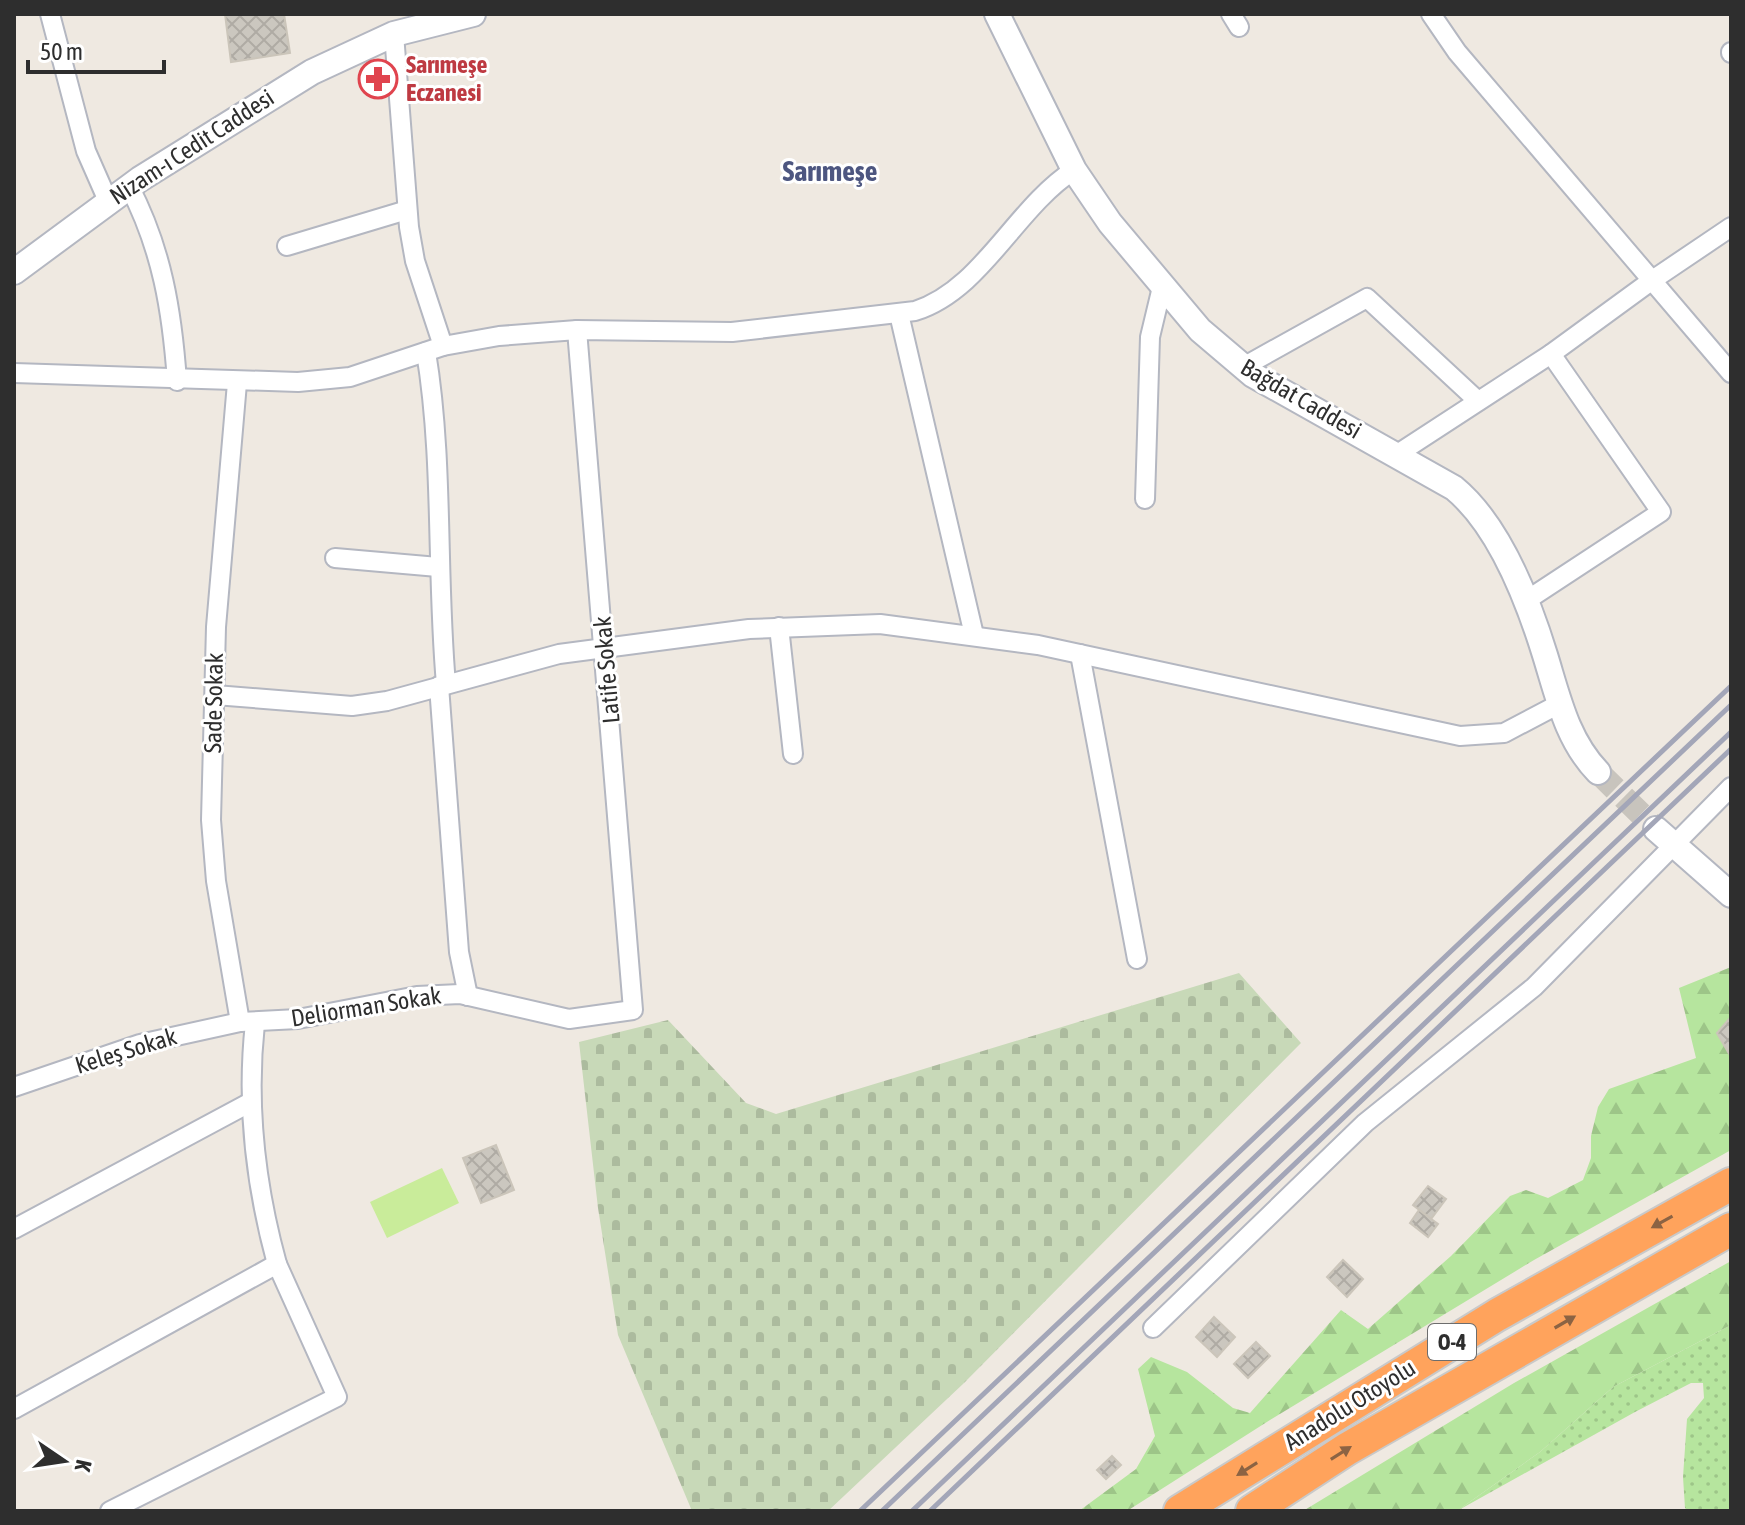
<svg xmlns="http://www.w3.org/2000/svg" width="1745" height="1525" font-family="'Asap Condensed',sans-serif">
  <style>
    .grass { fill: url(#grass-dots) }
    .forest { fill: url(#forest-firs) }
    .cemetery { fill: url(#cemetery-stones) }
    .pitch { fill: #c9ec9a }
    .building { fill: url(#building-cross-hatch); stroke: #cbc5ba; stroke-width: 2 }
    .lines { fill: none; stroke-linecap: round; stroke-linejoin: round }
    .secondary-tunnel { stroke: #c8c4bd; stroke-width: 24; stroke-dasharray: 24 12; stroke-linecap: butt }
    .street-casing { stroke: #b4b7c1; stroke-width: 22 }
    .secondary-casing { stroke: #b4b7c1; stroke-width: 28 }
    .highway-casing { stroke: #c9c9c9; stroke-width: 36 }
    .street { stroke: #fff; stroke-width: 18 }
    .secondary { stroke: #fff; stroke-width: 24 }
    .highway { stroke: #ffa35c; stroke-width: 32 }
    .rail { stroke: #a3a6b8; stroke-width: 5 }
    .oneway { fill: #8c6343 }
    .labels { text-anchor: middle; stroke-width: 6; stroke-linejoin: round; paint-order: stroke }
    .shield { fill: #fff; stroke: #6d6d6d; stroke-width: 2 }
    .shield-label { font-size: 22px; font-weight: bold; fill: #2e2e2e }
    .health-label { font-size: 24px; font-weight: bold; fill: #be3a42; stroke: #fff; text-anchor: start }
    .street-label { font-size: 24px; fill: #2e2e2e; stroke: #fff }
    .quarter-label { font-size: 28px; font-weight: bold; fill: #4d5680; stroke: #fff }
  </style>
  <defs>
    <pattern id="grass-dots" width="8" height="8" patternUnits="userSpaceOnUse" patternTransform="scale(2)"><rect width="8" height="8" fill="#b6e59e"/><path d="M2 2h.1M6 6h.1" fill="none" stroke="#9dc588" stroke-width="1.8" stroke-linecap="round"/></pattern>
    <pattern id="forest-firs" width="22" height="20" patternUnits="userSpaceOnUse" patternTransform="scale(2)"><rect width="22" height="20" fill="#b6e59e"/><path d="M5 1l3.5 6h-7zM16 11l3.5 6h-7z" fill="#9dc588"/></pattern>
    <pattern id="cemetery-stones" width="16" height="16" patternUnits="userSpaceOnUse" patternTransform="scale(2)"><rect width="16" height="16" fill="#c8d9b8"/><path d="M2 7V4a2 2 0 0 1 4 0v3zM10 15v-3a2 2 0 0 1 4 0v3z" fill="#acbb9e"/></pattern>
    <pattern id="building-cross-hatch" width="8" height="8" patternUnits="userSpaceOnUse" patternTransform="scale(2)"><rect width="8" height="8" fill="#cbc7bf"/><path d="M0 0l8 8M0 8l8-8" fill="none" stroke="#afaba4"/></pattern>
  </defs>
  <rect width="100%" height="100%" fill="#efe9e1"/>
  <path class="grass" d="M 1731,1325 L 1731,1511 L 1689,1511 L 1685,1508 L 1683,1477 L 1687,1419 L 1704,1398 L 1703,1383 L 1691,1383 L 1635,1412 L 1457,1511 L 1540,1452 L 1613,1387 Z"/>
  <g class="forest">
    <path d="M 1731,967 L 1731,1150 L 1534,1260 L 1270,1420 L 1127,1511 L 1079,1511 L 1136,1469 L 1155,1436 L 1138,1369 L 1151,1357 L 1187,1372 L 1233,1408 L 1250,1413 L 1341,1310 L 1368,1329 L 1451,1256 L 1510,1196 L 1526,1190 L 1548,1198 L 1583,1180 L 1591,1158 L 1591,1136 L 1598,1107 L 1609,1089 L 1696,1058 L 1679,988 Z"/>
    <path d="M 1731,1261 L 1731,1325 L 1613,1387 L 1540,1452 L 1457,1511 L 1303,1511 L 1514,1383 Z"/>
  </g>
  <path class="cemetery" d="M 1239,973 L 1301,1043 L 963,1384 L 828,1511 L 692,1511 L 618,1335 L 598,1208 L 579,1042 L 668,1020 L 746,1103 L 776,1114 Z"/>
  <path class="pitch" d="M 442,1168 L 459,1203 L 387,1238 L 370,1202 Z"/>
  <g class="building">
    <path d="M 225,14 L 284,14 L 290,53 L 231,62 Z"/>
    <path d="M 1729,1019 L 1731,1023 L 1731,1057 L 1717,1033 Z"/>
    <path d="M 496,1145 L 514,1190 L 481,1203 L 463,1158 Z"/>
    <path d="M 1428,1186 L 1446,1199 L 1431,1219 L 1413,1205 Z"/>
    <path d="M 1419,1210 L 1438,1224 L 1428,1237 L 1410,1223 Z"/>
    <path d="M 1343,1260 L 1363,1279 L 1347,1297 L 1327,1277 Z"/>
    <path d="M 1214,1317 L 1235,1337 L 1217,1357 L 1196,1337 Z"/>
    <path d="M 1256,1342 L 1270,1356 L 1248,1378 L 1234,1364 Z"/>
    <path d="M 1112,1456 L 1121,1465 L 1106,1479 L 1097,1470 Z"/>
  </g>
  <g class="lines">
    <path class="secondary-tunnel" d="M 1598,772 L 1656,829"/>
    <defs>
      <g id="street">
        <path d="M 50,14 L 86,151 L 108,201"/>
        <path d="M 1231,14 L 1239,27"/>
        <path d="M 1431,14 L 1457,52 L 1731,373"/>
        <path d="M 394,34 L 409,227 L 415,261 L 443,346"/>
        <path d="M 1731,52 L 1731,53"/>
        <path d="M 129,186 C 162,249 172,311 177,381"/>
        <path d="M 287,246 L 407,210"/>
        <path d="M 899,314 L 974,635"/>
        <path d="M 426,352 C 444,461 436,573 446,684"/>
        <path d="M 1243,367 L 1367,298 L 1478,401"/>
        <path d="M 14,373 L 298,382 L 350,377 L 443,346 L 499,336 L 577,330 L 732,332 L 915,311 C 982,290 1015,208 1074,170"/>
        <path d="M 237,383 L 216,627 L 211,820 L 216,881 L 240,1022"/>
        <path d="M 1396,455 L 1551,354 L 1651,281 L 1731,227"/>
        <path d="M 1145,499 L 1150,337 L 1162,287"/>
        <path d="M 335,558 L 438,567"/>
        <path d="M 1524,602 L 1661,512 L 1551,354"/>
        <path d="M 779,627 L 793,754"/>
        <path d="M 1080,654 L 1137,959"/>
        <path d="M 439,686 L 459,952 L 468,996"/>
        <path d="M 215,695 L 352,706 L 387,701 L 559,654 L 749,629 L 880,624 L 1038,645 L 1460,736 L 1504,733 L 1561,703"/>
        <path d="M 255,1023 C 246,1105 255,1184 277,1264"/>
        <path d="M 14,1087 L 140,1044 L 240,1022 L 298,1019 L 417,996 L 460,994 L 569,1019 L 633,1010 L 577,330"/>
        <path d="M 14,1229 L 251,1102"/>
        <path d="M 1153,1328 L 1365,1123 L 1534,987 L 1731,787"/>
        <path d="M 14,1409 L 277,1264 L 337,1397 L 110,1511"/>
      </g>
      <g id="secondary">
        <path d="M 997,14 L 1074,170 L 1110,223 L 1200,330 L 1253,375 L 1454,488 C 1499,525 1528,600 1545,655 C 1558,697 1567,740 1598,772"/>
        <path d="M 14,272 L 140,179 L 312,72 L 394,34 L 473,14"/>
        <path d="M 1656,829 L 1731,895"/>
      </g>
      <g id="highway">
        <path d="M 1180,1511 L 1497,1315 L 1731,1184"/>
        <path d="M 1252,1511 L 1347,1449 L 1731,1229"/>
      </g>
    </defs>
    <use href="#street" class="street-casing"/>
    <use href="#secondary" class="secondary-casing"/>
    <use href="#highway" class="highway-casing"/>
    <use href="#street" class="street"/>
    <use href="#secondary" class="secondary"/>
    <use href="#highway" class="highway"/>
    <g class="rail">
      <path d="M 860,1511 L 1731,686"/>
      <path d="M 882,1511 L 1731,705"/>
      <path d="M 912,1511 L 1731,732"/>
      <path d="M 930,1511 L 1731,749"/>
    </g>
  </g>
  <defs><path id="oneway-solid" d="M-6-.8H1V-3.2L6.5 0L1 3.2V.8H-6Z" transform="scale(2)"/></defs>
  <g class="oneway">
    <use href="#oneway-solid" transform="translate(1662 1222) rotate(151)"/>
    <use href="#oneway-solid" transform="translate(1565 1322) rotate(-30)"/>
    <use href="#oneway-solid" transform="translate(1341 1453) rotate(-32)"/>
    <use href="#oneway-solid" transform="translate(1247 1469) rotate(148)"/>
  </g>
  <defs>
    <symbol id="pharmacy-ring" viewBox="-11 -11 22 22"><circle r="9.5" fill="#fff" stroke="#e0444e" stroke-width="1.5"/><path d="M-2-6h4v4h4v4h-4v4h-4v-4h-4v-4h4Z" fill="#e0444e"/></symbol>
  </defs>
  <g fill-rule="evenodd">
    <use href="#pharmacy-ring" x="356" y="57" width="44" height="44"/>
  </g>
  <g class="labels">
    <rect class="shield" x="1428" y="1324" width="48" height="36" rx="6"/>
    <g class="shield-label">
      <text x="1452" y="1350">O-4</text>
    </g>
    <g class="health-label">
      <text x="406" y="73">Sarımeşe<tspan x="406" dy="28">Eczanesi</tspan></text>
    </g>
    <g class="street-label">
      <text transform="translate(192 147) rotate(-33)" y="8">Nizam-ı Cedit Caddesi</text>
      <text transform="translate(1301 399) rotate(30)" y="8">Bağdat Caddesi</text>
      <text transform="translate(607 670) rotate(-95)" y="8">Latife Sokak</text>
      <text transform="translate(214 703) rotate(-89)" y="8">Sade Sokak</text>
      <text transform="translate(366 1007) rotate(-9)" y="8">Deliorman Sokak</text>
      <text transform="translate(126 1051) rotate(-17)" y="8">Keleş Sokak</text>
      <text transform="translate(1350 1405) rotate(-32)" y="8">Anadolu Otoyolu</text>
    </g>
    <g class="quarter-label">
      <text x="830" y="181">Sarımeşe</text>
    </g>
  </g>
  <rect width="1745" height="1525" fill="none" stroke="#2e2e2e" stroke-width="32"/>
  <g transform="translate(64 1461) rotate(103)" stroke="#ffffff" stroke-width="6" paint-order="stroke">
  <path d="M0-6L14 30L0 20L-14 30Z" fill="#2e2e2e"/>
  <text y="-12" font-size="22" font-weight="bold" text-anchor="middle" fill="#2e2e2e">K</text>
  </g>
  <path d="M28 60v12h136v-12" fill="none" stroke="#2e2e2e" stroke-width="4"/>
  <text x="40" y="60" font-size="24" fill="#2e2e2e" stroke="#ffffff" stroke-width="6" paint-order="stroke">50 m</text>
</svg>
